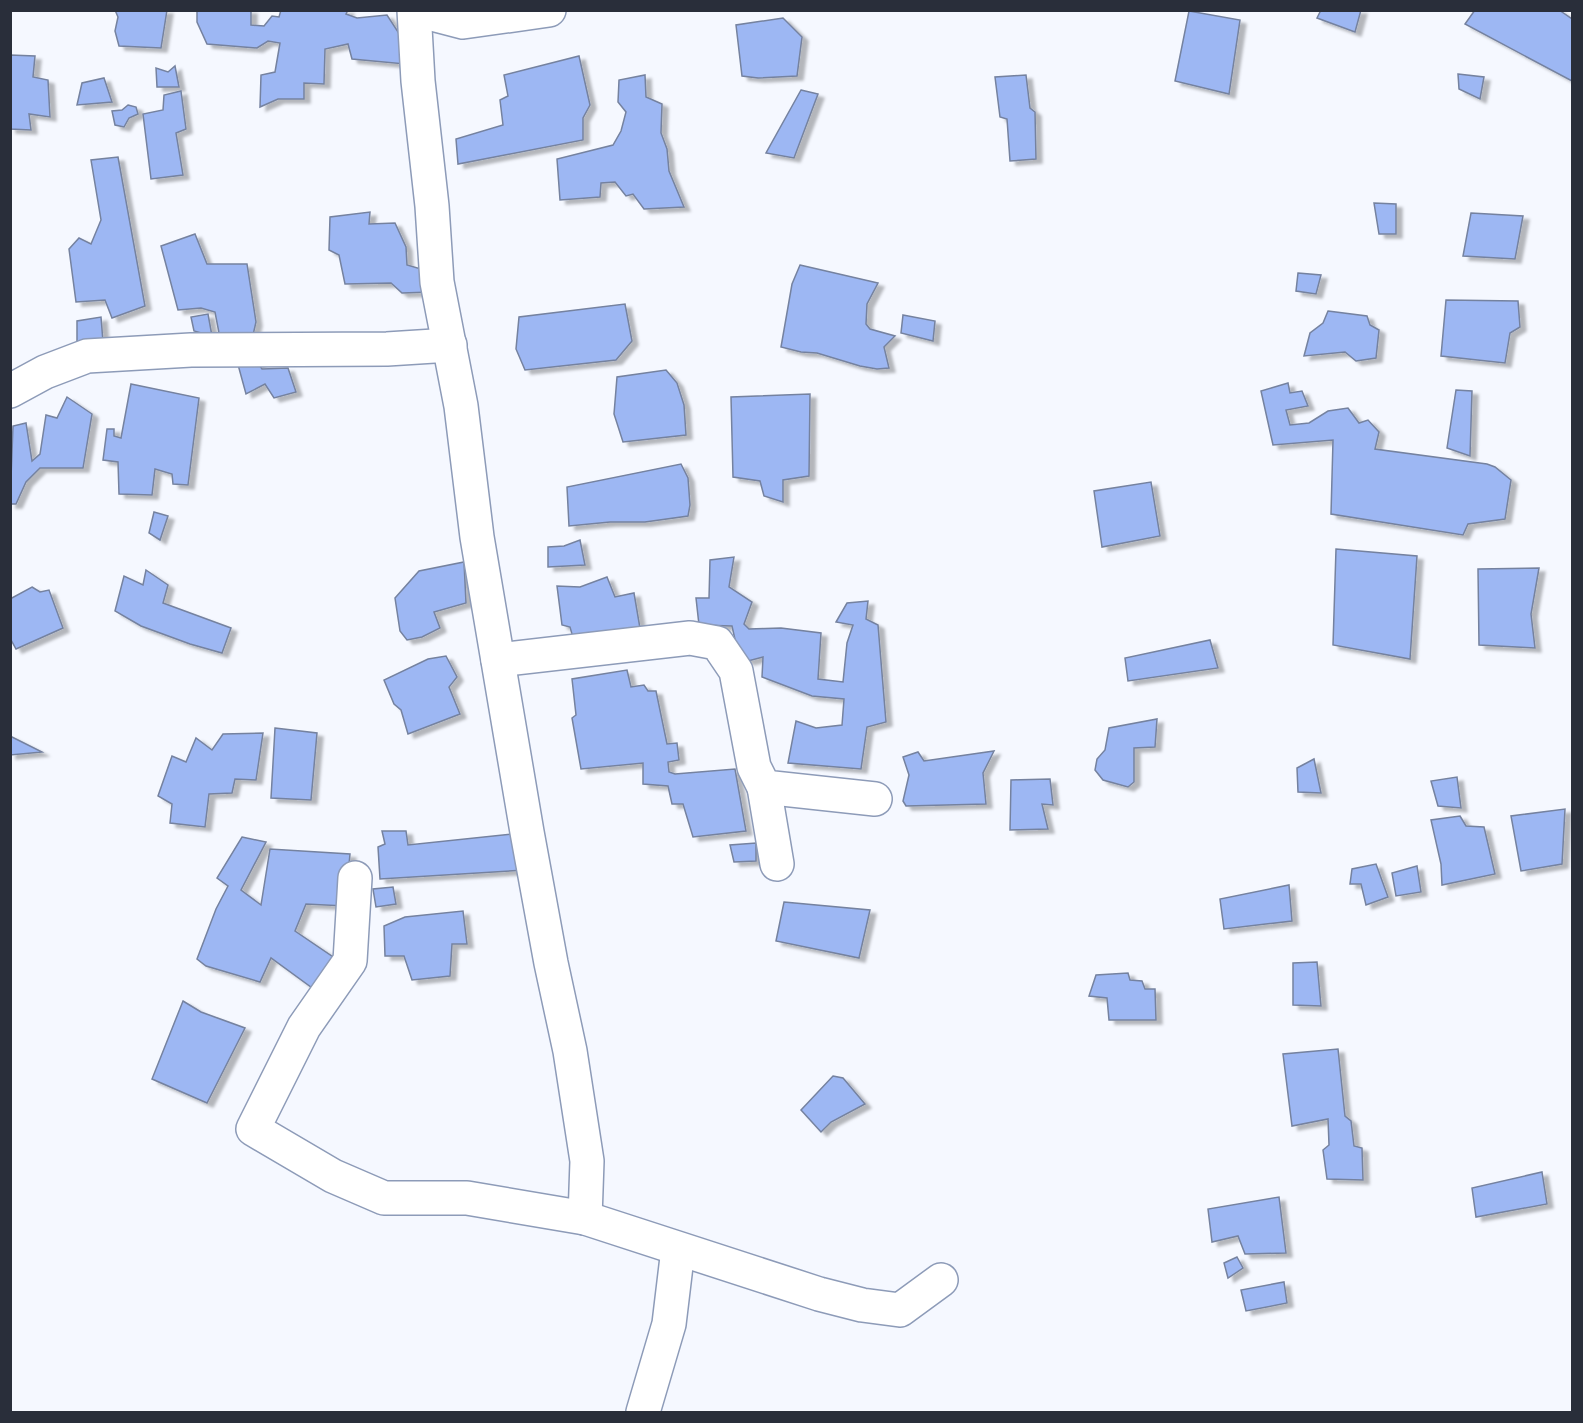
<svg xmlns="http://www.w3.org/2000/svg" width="1583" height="1423" font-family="Montserrat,sans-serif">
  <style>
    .building { fill: #9db7f3; stroke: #75829f; stroke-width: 1.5; filter: url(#shadow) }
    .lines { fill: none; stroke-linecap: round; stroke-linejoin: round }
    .minor-casing { stroke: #8d9bb8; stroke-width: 36 }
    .minor { stroke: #fff; stroke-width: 33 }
  </style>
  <defs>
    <filter id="shadow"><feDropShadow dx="6" dy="4" stdDeviation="1.5" flood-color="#0004"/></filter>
  </defs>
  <rect width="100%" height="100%" fill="#f5f8ff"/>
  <g class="building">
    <path d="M 115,10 L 167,10 L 161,48 L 119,46 L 115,31 L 118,17 Z"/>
    <path d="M 197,10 L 251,10 L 251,25 L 264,26 L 272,16 L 279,17 L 281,10 L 348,10 L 346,14 L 357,18 L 387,15 L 400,35 L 405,64 L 352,59 L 348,44 L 325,49 L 324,84 L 304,83 L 304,99 L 278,99 L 260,107 L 261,75 L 275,72 L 280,43 L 268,41 L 257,48 L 207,44 L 197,22 Z"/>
    <path d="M 1321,10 L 1361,10 L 1355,32 L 1317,18 Z"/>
    <path d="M 1475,10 L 1559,10 L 1572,19 L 1572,81 L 1465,24 Z"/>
    <path d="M 1189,11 L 1240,20 L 1229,94 L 1175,81 Z"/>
    <path d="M 783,18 L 802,37 L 797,76 L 758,78 L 742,76 L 736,25 Z"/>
    <path d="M 10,55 L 35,56 L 33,77 L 48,80 L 50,117 L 29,114 L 31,130 L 10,129 Z"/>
    <path d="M 579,56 L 590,105 L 583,118 L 583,140 L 458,164 L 456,139 L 503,125 L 500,100 L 508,96 L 504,75 Z"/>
    <path d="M 175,66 L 179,87 L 157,87 L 156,68 L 168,72 Z"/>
    <path d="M 1458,74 L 1484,77 L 1480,99 L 1459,89 Z"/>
    <path d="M 645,75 L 646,97 L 662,104 L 661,133 L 667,149 L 669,171 L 684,207 L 644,209 L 633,194 L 626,196 L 615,182 L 601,183 L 600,197 L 560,200 L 557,159 L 613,145 L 621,131 L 626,112 L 618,102 L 619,80 Z"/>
    <path d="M 1026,75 L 1030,108 L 1035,112 L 1036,159 L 1010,161 L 1007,119 L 1000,117 L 995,77 Z"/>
    <path d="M 104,78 L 112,102 L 77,105 L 82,83 Z"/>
    <path d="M 801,90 L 818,94 L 794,158 L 766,153 Z"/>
    <path d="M 181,91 L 186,129 L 176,133 L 183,175 L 151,179 L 143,114 L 163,110 L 164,95 Z"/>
    <path d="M 128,105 L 136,107 L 138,114 L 129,118 L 124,127 L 115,125 L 112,111 L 122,110 Z"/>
    <path d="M 118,157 L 145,306 L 112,318 L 105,300 L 76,302 L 69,249 L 79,238 L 91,244 L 101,220 L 91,160 Z"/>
    <path d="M 1374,203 L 1396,204 L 1396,234 L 1379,234 Z"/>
    <path d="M 370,212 L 369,224 L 395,223 L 406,247 L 407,265 L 428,271 L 431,292 L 402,293 L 391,283 L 345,284 L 339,255 L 329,250 L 330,217 Z"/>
    <path d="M 1471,213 L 1523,216 L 1515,259 L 1463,256 Z"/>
    <path d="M 195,234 L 207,264 L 247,264 L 256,322 L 253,335 L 219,333 L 215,312 L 201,308 L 178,310 L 161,246 Z"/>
    <path d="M 800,265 L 878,283 L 867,304 L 866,324 L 870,329 L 895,336 L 884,347 L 889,368 L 877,369 L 860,366 L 817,353 L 801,352 L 781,347 L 792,284 Z"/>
    <path d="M 1298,273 L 1321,275 L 1316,294 L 1296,291 Z"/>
    <path d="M 1446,300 L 1518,301 L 1520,327 L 1510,333 L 1505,363 L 1441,356 Z"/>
    <path d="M 625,304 L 632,341 L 616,360 L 525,370 L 516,349 L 519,317 Z"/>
    <path d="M 1328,311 L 1367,316 L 1370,325 L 1379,330 L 1376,358 L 1356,361 L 1345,352 L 1304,356 L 1310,333 L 1323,323 Z"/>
    <path d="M 208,314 L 212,336 L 194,331 L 191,317 Z"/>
    <path d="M 903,315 L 935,321 L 933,341 L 901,333 Z"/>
    <path d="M 101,317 L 103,342 L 77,342 L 77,321 Z"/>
    <path d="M 253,356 L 262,369 L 288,368 L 296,392 L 274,398 L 265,384 L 246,394 L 237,361 Z"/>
    <path d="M 666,370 L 677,383 L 684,405 L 686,435 L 623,442 L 614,414 L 617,377 Z"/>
    <path d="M 1288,383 L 1290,393 L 1302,391 L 1308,406 L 1286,410 L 1290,425 L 1309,423 L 1328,411 L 1348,408 L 1359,423 L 1368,420 L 1379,432 L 1375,449 L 1487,464 L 1495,467 L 1511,480 L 1505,519 L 1468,524 L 1463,535 L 1331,514 L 1333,440 L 1273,445 L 1261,391 Z"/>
    <path d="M 131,384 L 199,398 L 188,485 L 173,484 L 172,474 L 155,469 L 152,495 L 119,494 L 118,462 L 103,460 L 107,429 L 114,429 L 114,436 L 121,438 Z"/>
    <path d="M 1456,390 L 1472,391 L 1470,456 L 1447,448 Z"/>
    <path d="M 810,394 L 809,476 L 783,480 L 783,502 L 764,496 L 760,481 L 733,477 L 731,397 Z"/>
    <path d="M 67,397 L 92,414 L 83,468 L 40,468 L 26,482 L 16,504 L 10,504 L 13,426 L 26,423 L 32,461 L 40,454 L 46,415 L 57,418 Z"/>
    <path d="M 681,464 L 688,478 L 690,505 L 688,516 L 645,522 L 610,522 L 569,526 L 567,487 Z"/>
    <path d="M 1151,482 L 1160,536 L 1102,547 L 1094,491 Z"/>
    <path d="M 154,512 L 168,516 L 160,540 L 149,533 Z"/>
    <path d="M 580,540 L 585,565 L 548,567 L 548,547 L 564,546 Z"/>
    <path d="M 1336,549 L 1417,556 L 1410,659 L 1333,645 Z"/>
    <path d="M 734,557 L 729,587 L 752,602 L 744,624 L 749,629 L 781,628 L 821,633 L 818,679 L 843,682 L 847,643 L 853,625 L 836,622 L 847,603 L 868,601 L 866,619 L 878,625 L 886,722 L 867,727 L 861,769 L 788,763 L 796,721 L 816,728 L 842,725 L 844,699 L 812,696 L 762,677 L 763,657 L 748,661 L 738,653 L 732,626 L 699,625 L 696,598 L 709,598 L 710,560 Z"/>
    <path d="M 464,562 L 466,603 L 434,612 L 440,628 L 422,637 L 407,640 L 400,631 L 395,598 L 419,571 Z"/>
    <path d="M 1539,568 L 1531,614 L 1535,648 L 1479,645 L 1478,569 Z"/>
    <path d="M 146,570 L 168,585 L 163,603 L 231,628 L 222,653 L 190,644 L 141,626 L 115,611 L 124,576 L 143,585 Z"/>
    <path d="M 607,577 L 615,597 L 634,593 L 641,634 L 574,641 L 570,627 L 562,625 L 557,586 L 580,587 Z"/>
    <path d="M 32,587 L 40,592 L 49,590 L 63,628 L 16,649 L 10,638 L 10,599 Z"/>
    <path d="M 1210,640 L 1218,668 L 1128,681 L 1125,658 Z"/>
    <path d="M 446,656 L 457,677 L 449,687 L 460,714 L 408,734 L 401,710 L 394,704 L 384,680 L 428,659 Z"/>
    <path d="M 627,670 L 631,687 L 644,685 L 648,691 L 656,691 L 667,744 L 677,743 L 679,760 L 668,762 L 669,772 L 675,774 L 735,769 L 746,831 L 693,837 L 683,804 L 672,804 L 668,786 L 643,784 L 643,763 L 581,769 L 572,718 L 576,715 L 572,679 Z"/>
    <path d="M 1157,719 L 1155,747 L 1134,748 L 1134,782 L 1128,787 L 1103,780 L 1095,770 L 1097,759 L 1105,750 L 1109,728 Z"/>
    <path d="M 275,728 L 317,733 L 311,800 L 271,798 Z"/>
    <path d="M 263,733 L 256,780 L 235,779 L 232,793 L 209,794 L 205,827 L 170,823 L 172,804 L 158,796 L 172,756 L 186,762 L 196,738 L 212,750 L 223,734 Z"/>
    <path d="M 10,736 L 42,752 L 10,755 Z"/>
    <path d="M 994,751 L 983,773 L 986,804 L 906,806 L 903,801 L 909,775 L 903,757 L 918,752 L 924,761 Z"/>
    <path d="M 1314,759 L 1321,793 L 1298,792 L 1297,768 Z"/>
    <path d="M 1457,777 L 1461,808 L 1438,806 L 1431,781 Z"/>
    <path d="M 1050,779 L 1053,805 L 1042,804 L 1048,829 L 1010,830 L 1011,780 Z"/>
    <path d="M 1565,809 L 1562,864 L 1521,871 L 1511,816 Z"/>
    <path d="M 1460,816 L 1466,826 L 1484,827 L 1495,874 L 1442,885 L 1441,864 L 1431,820 Z"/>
    <path d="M 382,831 L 406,831 L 408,845 L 523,833 L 525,870 L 380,879 L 378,847 L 385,844 Z"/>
    <path d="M 242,837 L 266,842 L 241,890 L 261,905 L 270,849 L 350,854 L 345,906 L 306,904 L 295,931 L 339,961 L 315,990 L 271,958 L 260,982 L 206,966 L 197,959 L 216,909 L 228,886 L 217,878 Z"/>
    <path d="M 756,843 L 756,861 L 734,862 L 730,845 Z"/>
    <path d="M 1376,864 L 1388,897 L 1366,905 L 1361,884 L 1350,884 L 1352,869 Z"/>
    <path d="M 1417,866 L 1421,892 L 1396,896 L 1392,873 Z"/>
    <path d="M 1289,885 L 1292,921 L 1224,929 L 1220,899 Z"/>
    <path d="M 393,887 L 396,904 L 376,907 L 373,889 Z"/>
    <path d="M 784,902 L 870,910 L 859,958 L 776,941 Z"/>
    <path d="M 463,911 L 467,944 L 452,944 L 450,976 L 412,980 L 404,956 L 385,956 L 384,926 L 405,917 Z"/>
    <path d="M 1317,962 L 1321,1006 L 1293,1005 L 1293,963 Z"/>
    <path d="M 1128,973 L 1130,980 L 1142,981 L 1145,989 L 1155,989 L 1156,1020 L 1109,1020 L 1107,998 L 1089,996 L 1096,975 Z"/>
    <path d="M 183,1001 L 201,1012 L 245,1028 L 207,1103 L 152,1079 Z"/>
    <path d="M 1338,1049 L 1345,1116 L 1351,1121 L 1354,1146 L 1362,1148 L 1363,1180 L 1327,1179 L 1323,1150 L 1329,1145 L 1328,1119 L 1292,1126 L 1283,1054 Z"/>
    <path d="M 833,1076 L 843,1078 L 865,1104 L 831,1122 L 821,1132 L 801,1110 Z"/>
    <path d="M 1542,1172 L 1547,1204 L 1476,1217 L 1472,1188 Z"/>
    <path d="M 1279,1197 L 1286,1253 L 1245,1254 L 1238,1236 L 1212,1242 L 1208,1209 Z"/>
    <path d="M 1237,1257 L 1243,1268 L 1228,1278 L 1224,1263 Z"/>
    <path d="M 1284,1282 L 1287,1303 L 1246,1311 L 1241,1290 Z"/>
  </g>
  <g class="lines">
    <defs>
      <g id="minor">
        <path d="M 414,10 L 418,81 L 432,206 L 437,282 L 461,406 L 477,537 L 527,832 L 551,963 L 570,1051 L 587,1161 L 585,1218"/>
        <path d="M 417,10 L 463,22 L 549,10"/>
        <path d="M 10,391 L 45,372 L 87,356 L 191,350 L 387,349 L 450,345"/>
        <path d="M 498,660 L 690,638 L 717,643 L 736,671 L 754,767 L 764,787 L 875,799"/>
        <path d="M 764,787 L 777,864"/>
        <path d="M 355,878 L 350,961 L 304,1027 L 253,1129 L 333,1176 L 384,1198 L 467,1198 L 585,1218 L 819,1294 L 862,1305 L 900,1310 L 941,1280"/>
        <path d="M 643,1412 L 669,1324 L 678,1249"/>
      </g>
    </defs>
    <use href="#minor" class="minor-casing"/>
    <use href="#minor" class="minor"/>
  </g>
  <rect width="1583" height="1423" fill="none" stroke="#292e3a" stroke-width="24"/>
</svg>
